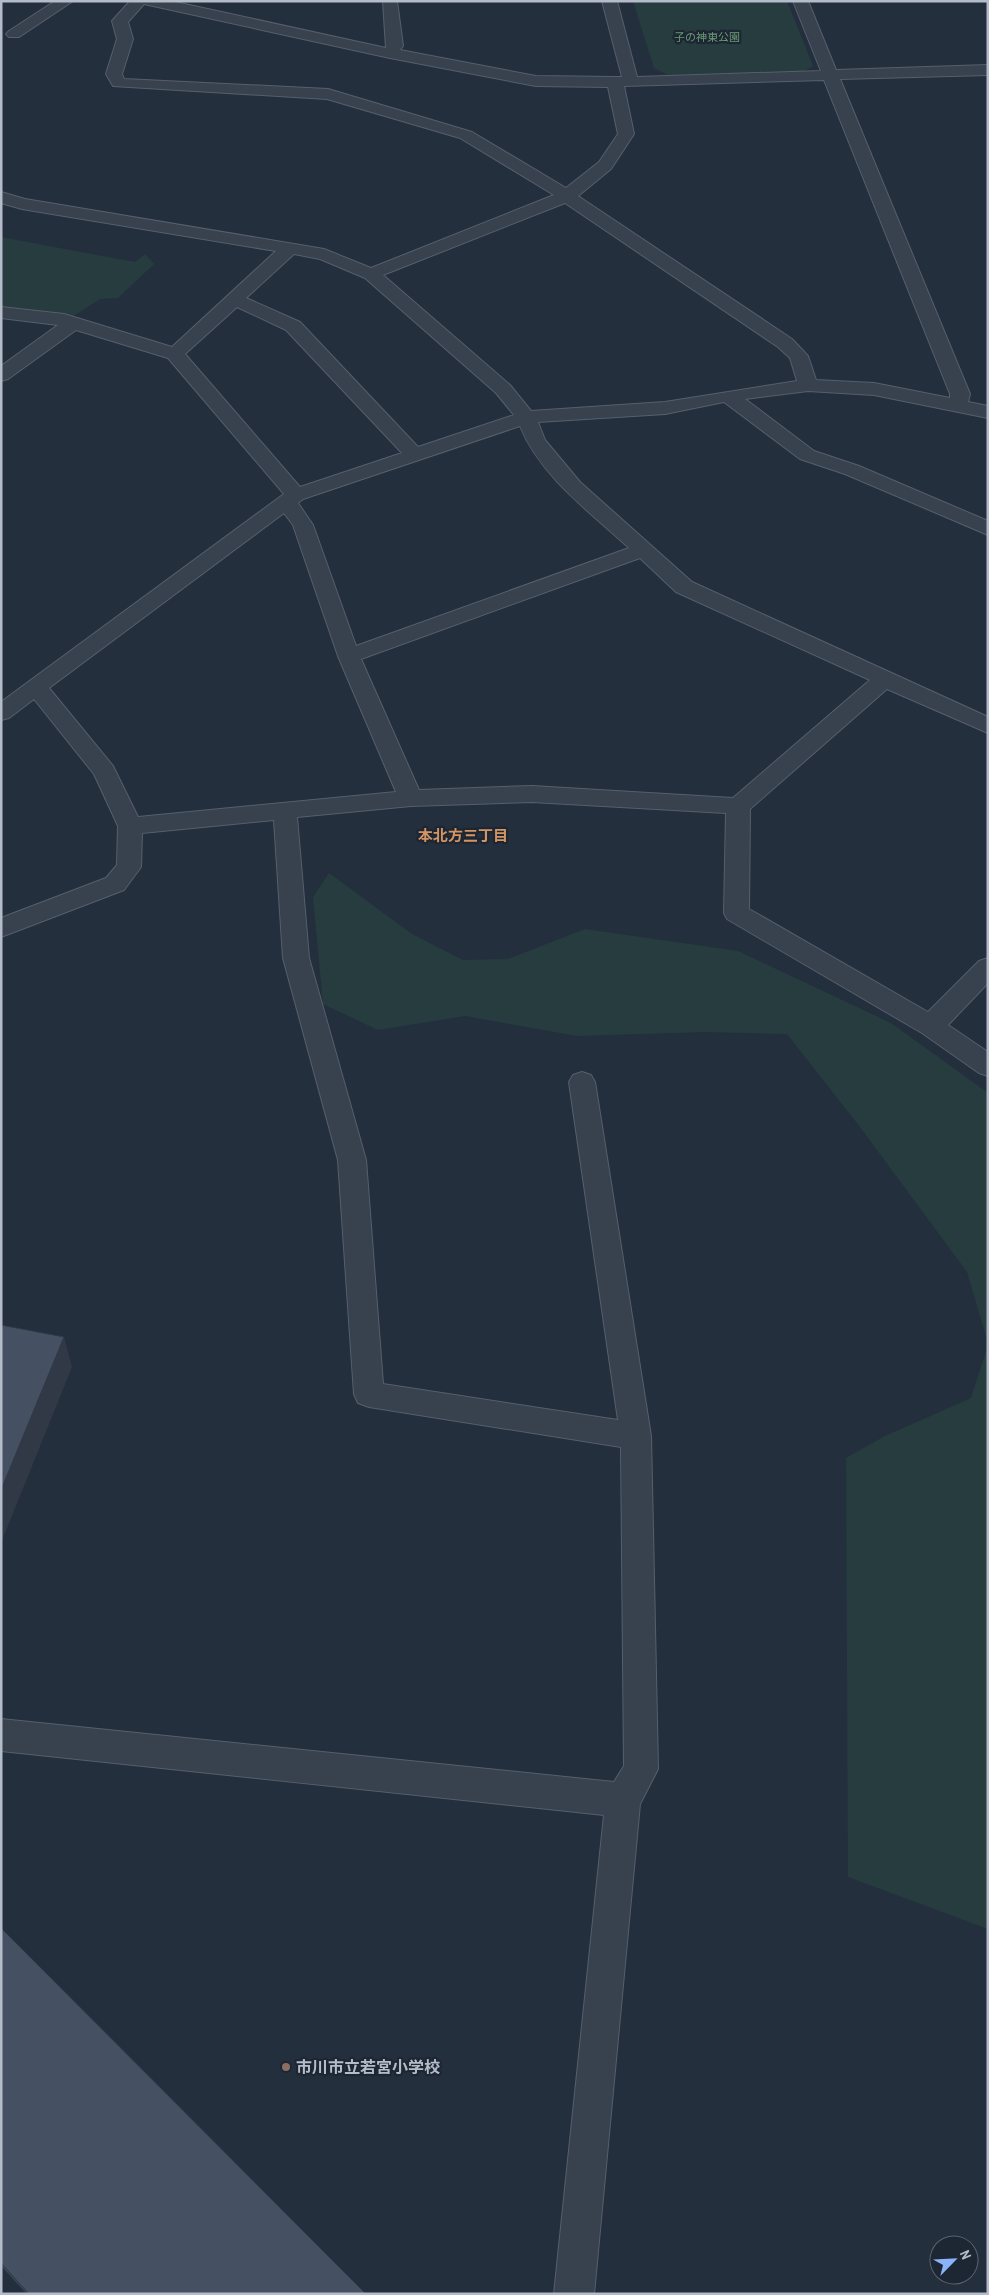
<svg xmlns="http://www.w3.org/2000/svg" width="989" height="2295" font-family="'Archivo Narrow','Noto Sans JP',sans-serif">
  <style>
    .green { fill: #263c3f }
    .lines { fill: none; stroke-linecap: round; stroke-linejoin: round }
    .minor-casing { stroke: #565f6c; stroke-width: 2 }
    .minor { fill: #38414e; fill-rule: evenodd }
    .wall { fill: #3b4654 }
    .shaded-wall { fill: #303945 }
    .building { fill: #455162; stroke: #303945 }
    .education-dot { fill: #8d6e63; stroke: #1d2633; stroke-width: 2 }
    .labels { text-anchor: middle; stroke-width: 4.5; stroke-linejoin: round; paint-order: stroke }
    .far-park-label { font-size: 11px; fill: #6b9a76; stroke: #1d2633 }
    .neighbourhood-label { font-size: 15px; font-weight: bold; fill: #d59563; stroke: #1d2633 }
    .near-poi-label { font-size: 16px; font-weight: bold; fill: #b4bcc9; stroke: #1d2633; text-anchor: start }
  </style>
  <rect width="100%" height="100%" fill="#242f3e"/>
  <g class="green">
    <path d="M 633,1 L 787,1 L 813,66 L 803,72 L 668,75 L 654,68 Z"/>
    <path d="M 1,237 L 129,261 L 135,262 L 145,254 L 154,264 L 118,298 L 100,299 L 72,317 L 1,308 Z"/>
    <path d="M 329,873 L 412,934 L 463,960 L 508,959 L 585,929 L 738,951 L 891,1023 L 988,1093 L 988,1343 L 967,1272 L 860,1127 L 787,1034 L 706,1032 L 577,1036 L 465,1016 L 378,1030 L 323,1004 L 313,897 Z"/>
    <path d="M 988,1345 L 988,1929 L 848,1877 L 846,1458 L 885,1436 L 971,1398 Z"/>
  </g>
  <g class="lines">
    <defs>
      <g id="minor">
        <path d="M 55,1 L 73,1 L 19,37 L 9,37 L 6,34 L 9,31 Z"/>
        <path d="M 130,1 L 171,1 L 386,48 L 383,1 L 397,1 L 403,46 L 400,50 L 536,76 L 615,77 L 622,77 L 602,1 L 617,1 L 637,77 L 821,71 L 793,1 L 808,1 L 836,70 L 988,65 L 988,75 L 840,79 L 970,394 L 968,402 L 988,406 L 988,418 L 874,395 L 808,391 L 745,399 L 814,451 L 859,466 L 988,521 L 988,535 L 845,474 L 800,459 L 724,402 L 665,414 L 538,422 L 545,440 L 580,482 L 692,582 L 988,717 L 988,733 L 887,689 L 750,809 L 749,909 L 928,1012 L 979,961 L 988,958 L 988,983 L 948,1025 L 988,1052 L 988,1076 L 979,1073 L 922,1033 L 727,919 L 724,913 L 726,813 L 532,802 L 411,806 L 297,817 L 309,958 L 366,1160 L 383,1384 L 618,1420 L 569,1082 L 573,1075 L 582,1072 L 591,1075 L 595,1082 L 651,1436 L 658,1769 L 640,1804 L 594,2294 L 554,2294 L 604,1815 L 1,1751 L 1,1719 L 614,1782 L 624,1766 L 621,1447 L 369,1407 L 358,1403 L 354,1394 L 338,1160 L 283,958 L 274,820 L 142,833 L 141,867 L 124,890 L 1,937 L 1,918 L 106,878 L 117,865 L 118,826 L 94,774 L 34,699 L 9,718 L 1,720 L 1,702 L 284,494 L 168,358 L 76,330 L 8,379 L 1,381 L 1,366 L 58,325 L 1,318 L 1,307 L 64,314 L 172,347 L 276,251 L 22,209 L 1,203 L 1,192 L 25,199 L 324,249 L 371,268 L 554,195 L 460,138 L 327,99 L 113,86 L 106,74 L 117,39 L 112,21 ZM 144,4 L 390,58 L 536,86 L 608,87 L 618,134 L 599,162 L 566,188 L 472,132 L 328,89 L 124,79 L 122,74 L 133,39 L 128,22 ZM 824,80 L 950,394 L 950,398 L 874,383 L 816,380 L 808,356 L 792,339 L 578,196 L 611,169 L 634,134 L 624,86 ZM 565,203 L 778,347 L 790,358 L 797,381 L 665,402 L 531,411 L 510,385 L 383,275 ZM 294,254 L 320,259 L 365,278 L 496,393 L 514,415 L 418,447 L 300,322 L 246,298 ZM 237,307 L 286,330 L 402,453 L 300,487 L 185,354 ZM 520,426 C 540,476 590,512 629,548 L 356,646 L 313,525 L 298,503 L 303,499 ZM 284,513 L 293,525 L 338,656 L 396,792 L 138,817 L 113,766 L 49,688 ZM 640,558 L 676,592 L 870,680 L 733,798 L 532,786 L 419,790 L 361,659 Z"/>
      </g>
    </defs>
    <use href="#minor" class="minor-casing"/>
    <use href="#minor" class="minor"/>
  </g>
  <path class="wall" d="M 1,1928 L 366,2294 L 27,2294 L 1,2266 Z"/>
  <path class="shaded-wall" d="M 64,1337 L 72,1367 L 1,1543 L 1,1490 Z"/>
  <g class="building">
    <path d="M 1,1325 L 64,1337 L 1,1490 Z"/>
    <path d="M 1,1928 L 366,2294 L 29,2294 L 1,2263 Z"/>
  </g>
  <circle class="education-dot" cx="286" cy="2067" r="5"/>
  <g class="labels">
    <g class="far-park-label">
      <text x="707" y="41">子の神東公園</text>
    </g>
    <g class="neighbourhood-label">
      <text x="463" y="841">本北方三丁目</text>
    </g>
    <g class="near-poi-label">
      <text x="296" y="2073">市川市立若宮小学校</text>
    </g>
  </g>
  <rect width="989" height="2295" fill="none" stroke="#b4bcc9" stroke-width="5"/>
  <g transform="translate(954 2260) rotate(66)"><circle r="24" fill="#1d2633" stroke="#59626f"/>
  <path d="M0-4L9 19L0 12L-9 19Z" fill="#8ab4f8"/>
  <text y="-8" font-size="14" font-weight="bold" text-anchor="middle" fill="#b4bcc9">N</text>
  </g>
</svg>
